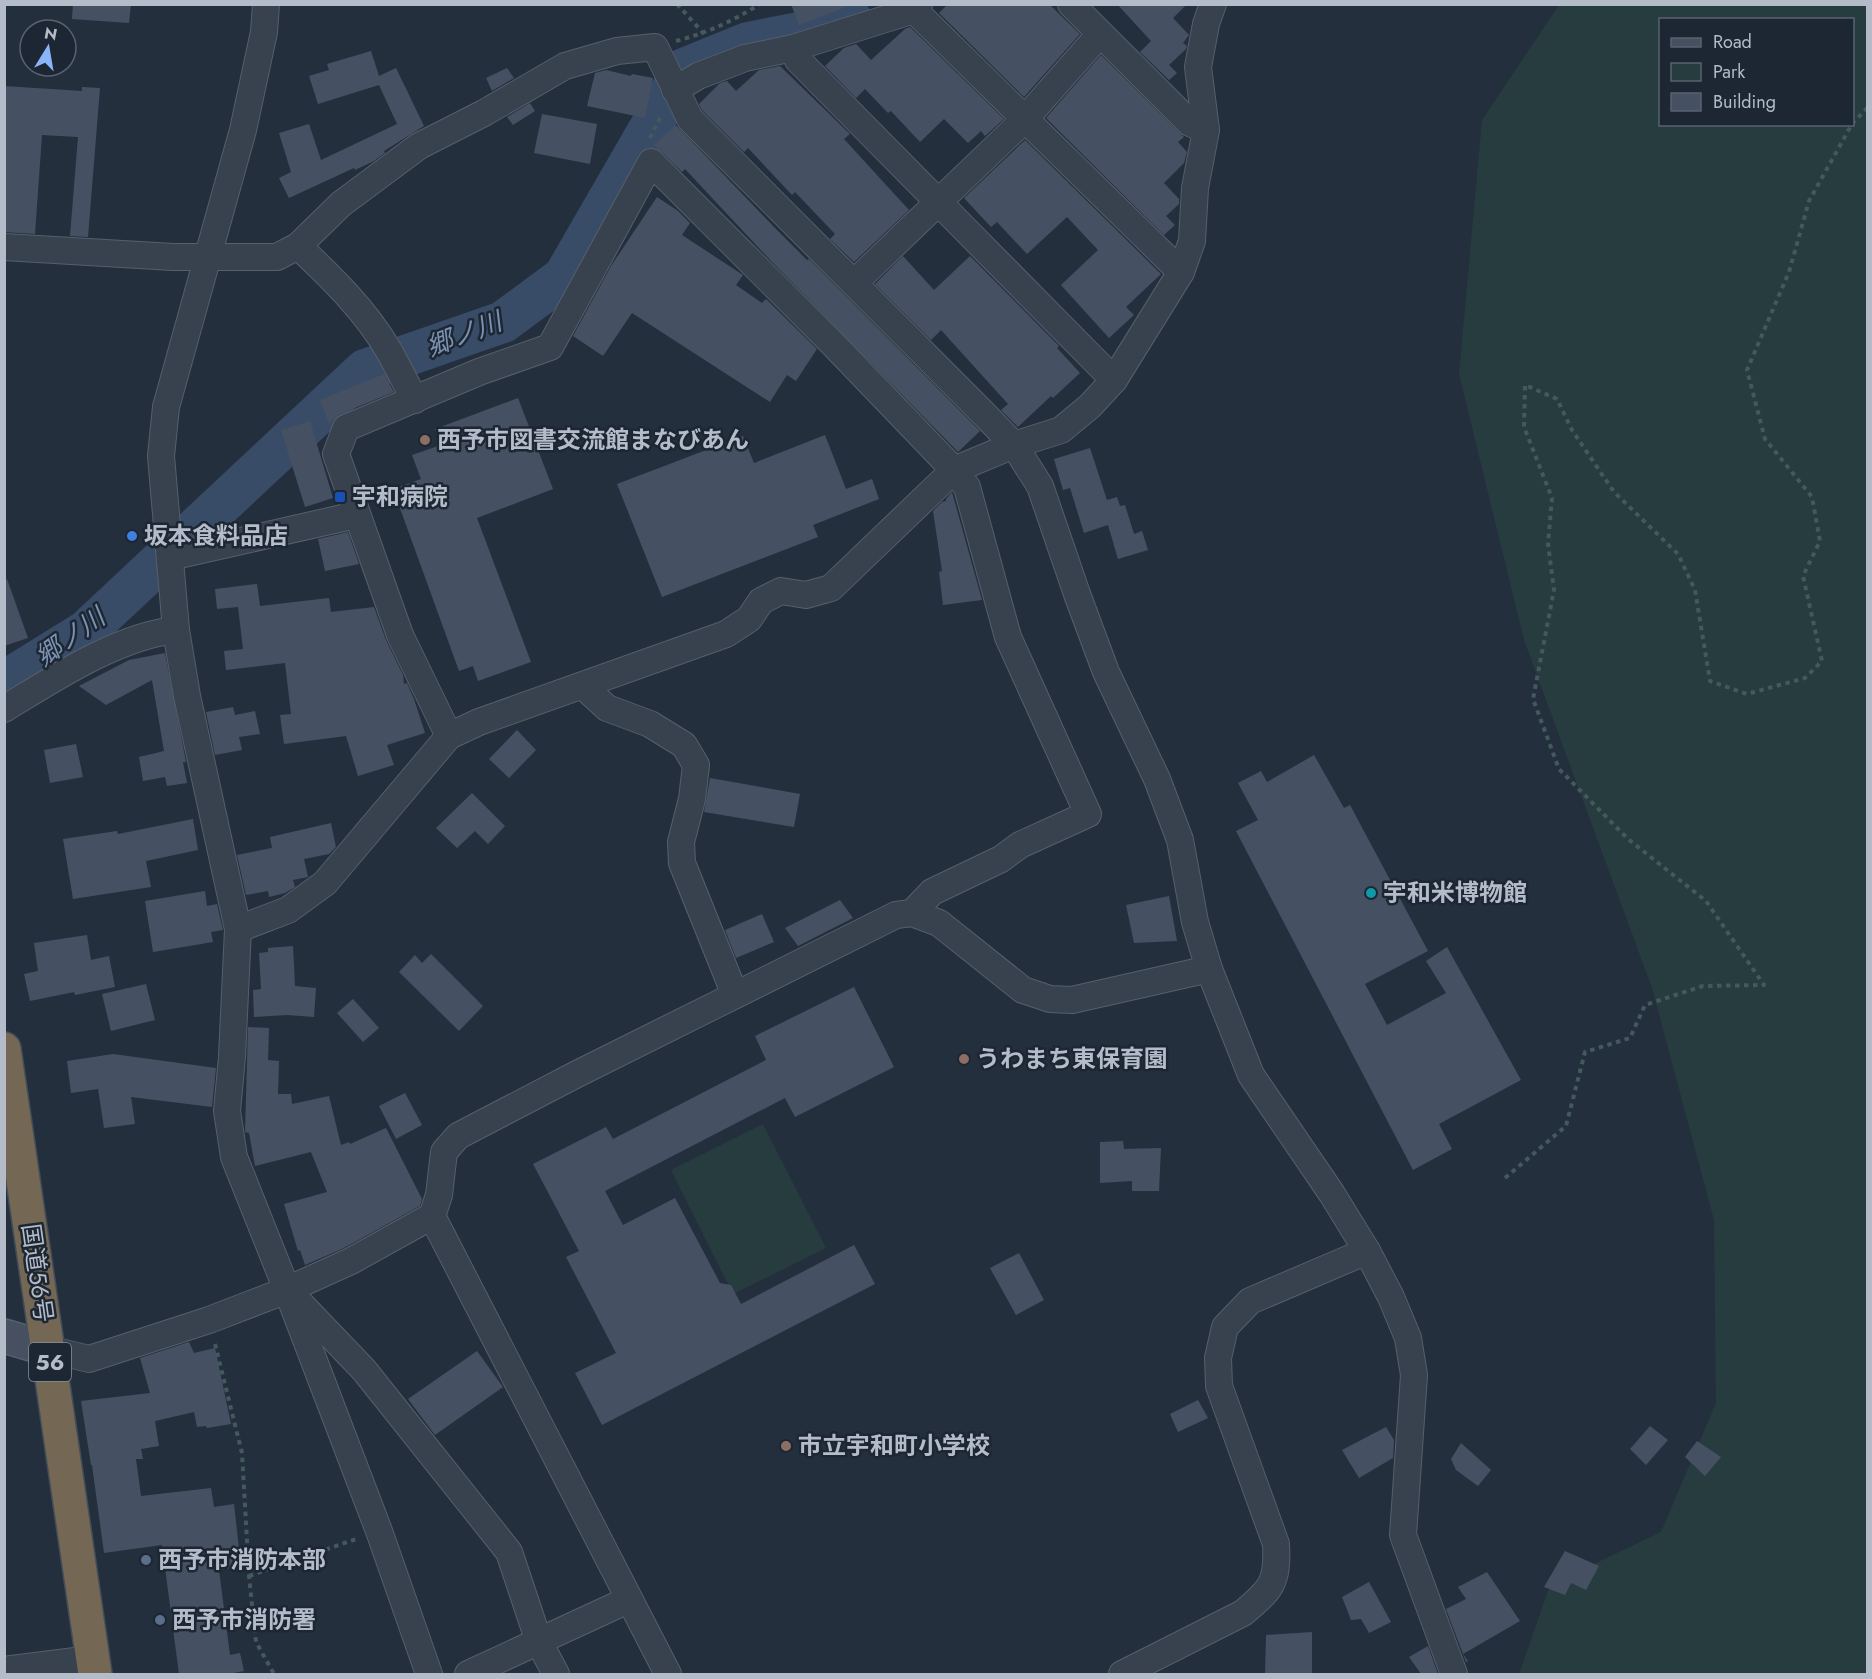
<svg xmlns="http://www.w3.org/2000/svg" width="1872" height="1679" font-family="Jost,'Noto Sans JP',sans-serif">
  <style>
    .green { fill: #263c3f; fill-rule: evenodd }
    .lines { fill: none; stroke-linecap: round; stroke-linejoin: round }
    .river { stroke: #394c67; stroke-width: 42 }
    .building { fill: #455162 }
    .street-casing { stroke: #565f6c; stroke-width: 28 }
    .secondary-casing { stroke: #565f6c; stroke-width: 36 }
    .highway-casing { stroke: #434c59; stroke-width: 36 }
    .path { stroke: #44595c; stroke-width: 4; stroke-dasharray: 4.5 4.5; stroke-linecap: butt }
    .street { stroke: #38414e; stroke-width: 26 }
    .secondary { stroke: #465061; stroke-width: 33 }
    .highway { stroke: #746855; stroke-width: 33 }
    .education-dot { fill: #8d6e63; stroke: #1d2633; stroke-width: 2 }
    .transit-dot { fill: #1a4fb4; stroke: #1d2633; stroke-width: 2 }
    .shop-dot { fill: #3f7fe0; stroke: #1d2633; stroke-width: 2 }
    .culture-dot { fill: #0f9aa8; stroke: #1d2633; stroke-width: 2 }
    .service-dot { fill: #5c6f8a; stroke: #1d2633; stroke-width: 2 }
    .labels { text-anchor: middle; stroke-width: 5; stroke-linejoin: round; paint-order: stroke }
    .shield { fill: #1d2633; stroke: #878f9c; stroke-width: 1.5 }
    .shield-label { font-size: 22px; font-weight: bold; fill: #b4bcc9 }
    .poi-label { font-size: 24px; font-weight: bold; fill: #b4bcc9; stroke: #1d2633; text-anchor: start }
    .street-label { font-size: 24px; fill: #b4bcc9; stroke: #1d2633 }
    .water-label { font-size: 26px; font-style: italic; fill: #7c92b1; stroke: #1d2633 }
  </style>
  <rect width="100%" height="100%" fill="#242f3e"/>
  <g class="green">
    <path d="M 1559,5 L 1867,5 L 1867,1674 L 1519,1674 L 1550,1585 L 1661,1532 L 1716,1403 L 1714,1220 L 1652,988 L 1524,640 L 1459,374 L 1482,120 ZM 1660,20 L 1852,20 L 1852,124 L 1660,124 Z"/>
    <path d="M 763,1124 L 826,1248 L 733,1294 L 671,1170 Z"/>
  </g>
  <g class="lines">
    <path class="river" d="M 4,682 L 86,631 L 365,370 L 503,322 L 564,277 L 684,69 L 748,43 L 809,31 L 851,19"/>
  </g>
  <g class="building">
    <path d="M 73,4 L 131,4 L 129,23 L 72,19 Z"/>
    <path d="M 791,4 L 849,4 L 849,6 L 799,25 Z"/>
    <path d="M 948,4 L 1049,4 L 1080,34 L 1024,97 L 939,13 Z"/>
    <path d="M 1117,4 L 1187,4 L 1173,18 L 1189,35 L 1183,43 L 1187,46 L 1186,49 L 1169,65 L 1177,73 L 1169,80 L 1140,52 L 1151,41 Z"/>
    <path d="M 910,27 L 1004,119 L 985,136 L 981,131 L 968,143 L 944,119 L 920,142 L 891,111 L 888,113 L 865,89 L 856,98 L 825,66 L 844,48 L 856,44 L 871,60 L 905,29 Z"/>
    <path d="M 371,51 L 379,76 L 396,68 L 424,126 L 384,151 L 385,153 L 374,161 L 355,170 L 354,168 L 289,198 L 279,178 L 291,172 L 279,133 L 309,124 L 321,160 L 397,124 L 379,85 L 318,104 L 309,76 L 329,70 L 327,64 Z"/>
    <path d="M 1101,55 L 1184,137 L 1178,142 L 1187,152 L 1184,163 L 1164,183 L 1179,199 L 1179,204 L 1166,216 L 1175,225 L 1164,235 L 1046,118 Z"/>
    <path d="M 780,66 L 850,134 L 844,139 L 909,210 L 854,262 L 830,239 L 835,234 L 795,192 L 792,195 L 748,148 L 744,152 L 702,110 L 699,104 L 720,83 L 727,81 L 736,91 L 759,70 Z"/>
    <path d="M 507,68 L 514,78 L 492,91 L 486,78 Z"/>
    <path d="M 606,70 L 631,76 L 632,74 L 653,78 L 645,118 L 587,106 L 595,73 Z"/>
    <path d="M 4,86 L 82,91 L 82,87 L 100,88 L 88,237 L 70,236 L 78,137 L 42,135 L 35,234 L 4,232 Z"/>
    <path d="M 530,103 L 535,111 L 513,125 L 507,117 Z"/>
    <path d="M 542,114 L 597,124 L 590,164 L 534,153 Z"/>
    <path d="M 676,125 L 774,227 L 807,260 L 809,259 L 980,431 L 958,452 L 771,261 L 685,169 L 682,172 L 654,145 Z"/>
    <path d="M 1025,140 L 1161,274 L 1126,307 L 1134,315 L 1109,338 L 1061,285 L 1098,250 L 1067,217 L 1027,254 L 997,222 L 991,227 L 964,198 Z"/>
    <path d="M 657,197 L 678,211 L 690,223 L 682,235 L 743,275 L 736,285 L 762,303 L 766,299 L 817,349 L 796,381 L 787,375 L 770,402 L 632,313 L 603,356 L 573,336 L 611,266 Z"/>
    <path d="M 903,256 L 934,290 L 970,256 L 1059,346 L 1057,348 L 1080,373 L 1053,398 L 1051,396 L 1018,427 L 1001,410 L 1008,404 L 941,330 L 931,340 L 875,284 Z"/>
    <path d="M 384,374 L 394,392 L 340,414 L 329,423 L 320,400 Z"/>
    <path d="M 518,398 L 553,489 L 477,518 L 531,662 L 478,681 L 473,666 L 459,671 L 393,489 L 421,479 L 412,455 L 441,445 L 435,429 Z"/>
    <path d="M 310,421 L 333,498 L 305,507 L 281,430 Z"/>
    <path d="M 825,435 L 846,489 L 872,479 L 879,499 L 813,525 L 818,537 L 662,597 L 617,484 L 743,436 L 754,463 Z"/>
    <path d="M 1090,448 L 1107,500 L 1117,497 L 1120,506 L 1125,505 L 1134,534 L 1142,531 L 1148,550 L 1118,559 L 1108,525 L 1084,533 L 1070,488 L 1063,490 L 1054,459 Z"/>
    <path d="M 952,492 L 982,600 L 943,605 L 939,572 L 942,571 L 933,511 L 942,502 L 946,501 L 946,499 Z"/>
    <path d="M 348,532 L 359,564 L 325,571 L 318,539 Z"/>
    <path d="M 7,579 L 28,638 L 4,646 L 4,580 Z"/>
    <path d="M 257,584 L 260,606 L 329,598 L 331,612 L 374,607 L 386,640 L 403,675 L 404,684 L 407,683 L 414,699 L 425,733 L 387,745 L 394,765 L 358,776 L 346,736 L 284,744 L 280,715 L 291,714 L 285,663 L 226,670 L 224,651 L 243,649 L 238,607 L 217,609 L 215,589 Z"/>
    <path d="M 165,653 L 186,762 L 183,762 L 187,783 L 167,786 L 165,777 L 143,781 L 139,757 L 164,751 L 152,680 L 106,705 L 79,686 L 129,660 Z"/>
    <path d="M 233,707 L 235,715 L 255,711 L 260,734 L 239,737 L 242,750 L 215,755 L 206,712 Z"/>
    <path d="M 517,730 L 536,750 L 509,778 L 489,759 Z"/>
    <path d="M 76,744 L 83,777 L 50,783 L 44,750 Z"/>
    <path d="M 1314,755 L 1344,808 L 1350,805 L 1428,951 L 1365,984 L 1387,1025 L 1446,993 L 1426,961 L 1447,947 L 1521,1080 L 1439,1124 L 1452,1149 L 1413,1170 L 1236,831 L 1258,820 L 1238,783 L 1261,771 L 1267,782 Z"/>
    <path d="M 710,778 L 800,794 L 794,827 L 704,812 Z"/>
    <path d="M 472,793 L 505,826 L 488,844 L 475,831 L 457,848 L 436,828 Z"/>
    <path d="M 193,819 L 198,850 L 146,861 L 151,887 L 73,899 L 63,839 L 117,831 L 118,834 Z"/>
    <path d="M 331,823 L 336,847 L 329,854 L 304,859 L 308,877 L 293,880 L 295,887 L 285,893 L 269,897 L 268,891 L 246,895 L 237,855 L 272,848 L 270,837 Z"/>
    <path d="M 205,891 L 207,906 L 217,904 L 223,930 L 211,932 L 213,942 L 153,952 L 145,901 Z"/>
    <path d="M 1169,896 L 1177,941 L 1134,943 L 1126,905 Z"/>
    <path d="M 840,900 L 853,918 L 798,946 L 785,928 Z"/>
    <path d="M 762,914 L 774,942 L 736,958 L 725,930 Z"/>
    <path d="M 87,935 L 91,960 L 109,956 L 115,987 L 75,995 L 74,992 L 30,1001 L 24,974 L 38,971 L 34,943 Z"/>
    <path d="M 293,946 L 295,986 L 316,988 L 314,1017 L 287,1015 L 254,1017 L 253,990 L 261,989 L 259,953 L 268,952 L 268,948 Z"/>
    <path d="M 431,954 L 483,1006 L 459,1031 L 399,972 L 415,955 L 422,963 Z"/>
    <path d="M 146,984 L 155,1020 L 111,1031 L 102,994 Z"/>
    <path d="M 854,987 L 894,1067 L 795,1117 L 785,1098 L 605,1191 L 623,1225 L 675,1198 L 720,1283 L 731,1285 L 741,1304 L 854,1245 L 875,1284 L 602,1425 L 575,1373 L 616,1353 L 566,1257 L 579,1251 L 533,1164 L 606,1127 L 613,1139 L 766,1060 L 755,1036 Z"/>
    <path d="M 353,999 L 379,1028 L 363,1042 L 337,1013 Z"/>
    <path d="M 248,1027 L 269,1028 L 268,1060 L 279,1061 L 278,1094 L 291,1094 L 292,1104 L 329,1096 L 341,1145 L 349,1142 L 350,1144 L 386,1128 L 422,1199 L 420,1206 L 344,1248 L 305,1265 L 300,1250 L 298,1251 L 284,1204 L 327,1192 L 311,1152 L 255,1166 L 249,1133 L 245,1132 Z"/>
    <path d="M 113,1054 L 216,1068 L 212,1107 L 131,1097 L 135,1124 L 104,1128 L 98,1089 L 71,1093 L 67,1061 Z"/>
    <path d="M 405,1093 L 422,1125 L 396,1139 L 379,1106 Z"/>
    <path d="M 1123,1141 L 1124,1149 L 1161,1148 L 1159,1191 L 1132,1191 L 1132,1181 L 1100,1183 L 1100,1142 Z"/>
    <path d="M 1019,1253 L 1044,1300 L 1016,1315 L 990,1268 Z"/>
    <path d="M 189,1342 L 194,1353 L 215,1348 L 231,1424 L 207,1428 L 206,1426 L 197,1427 L 194,1412 L 155,1421 L 159,1446 L 141,1449 L 143,1459 L 136,1459 L 141,1496 L 211,1488 L 214,1507 L 234,1504 L 241,1567 L 219,1570 L 230,1655 L 240,1653 L 244,1671 L 228,1674 L 179,1674 L 162,1545 L 104,1553 L 92,1465 L 91,1465 L 81,1401 L 150,1393 L 140,1358 Z"/>
    <path d="M 477,1351 L 503,1387 L 435,1435 L 408,1399 Z"/>
    <path d="M 1198,1400 L 1208,1418 L 1178,1432 L 1170,1414 Z"/>
    <path d="M 1650,1426 L 1668,1440 L 1646,1465 L 1630,1449 Z"/>
    <path d="M 1386,1427 L 1394,1440 L 1393,1458 L 1359,1478 L 1342,1450 Z"/>
    <path d="M 1697,1441 L 1721,1457 L 1705,1476 L 1685,1457 Z"/>
    <path d="M 1461,1443 L 1491,1470 L 1478,1486 L 1456,1470 L 1451,1459 Z"/>
    <path d="M 1565,1551 L 1599,1566 L 1586,1590 L 1571,1583 L 1565,1595 L 1544,1587 Z"/>
    <path d="M 1487,1572 L 1520,1621 L 1463,1654 L 1468,1661 L 1466,1662 L 1446,1609 L 1466,1599 L 1458,1587 Z"/>
    <path d="M 1369,1582 L 1391,1622 L 1369,1633 L 1361,1619 L 1351,1620 L 1342,1597 Z"/>
    <path d="M 1312,1632 L 1312,1673 L 1265,1674 L 1266,1635 Z"/>
    <path d="M 1428,1646 L 1438,1674 L 1421,1674 L 1409,1657 Z"/>
  </g>
  <g class="lines">
    <defs>
      <g id="street">
        <path d="M 266,4 L 264,32 L 243,130 L 166,407 L 161,456 L 176,630 L 187,696 L 238,929 L 232,1057 L 227,1111 L 234,1157 L 287,1290 L 379,1531 L 429,1674"/>
        <path d="M 1071,4 L 1190,123 L 1206,130"/>
        <path d="M 914,10 L 1181,272"/>
        <path d="M 793,48 L 798,60 L 1114,380"/>
        <path d="M 675,90 L 698,76 L 745,58 L 793,48 L 914,10 L 919,4"/>
        <path d="M 298,246 C 332,278 366,311 389,351 C 398,367 406,384 415,400"/>
        <path d="M 4,247 L 173,257 L 277,257 L 298,246 L 341,204 L 419,146 L 484,113 L 565,66 L 617,51 L 655,47 L 690,119 L 987,417 L 1014,445 L 1040,486 L 1077,594 L 1106,672 L 1157,779 L 1180,840 L 1195,922 L 1209,969 L 1251,1075 L 1332,1194 L 1367,1251 L 1391,1297 L 1408,1338 L 1414,1375 L 1403,1535 L 1454,1674"/>
        <path d="M 854,283 L 1025,119 L 1100,34"/>
        <path d="M 170,557 L 356,515"/>
        <path d="M 583,686 L 607,708 L 650,724 L 684,745 L 696,765 L 692,799 L 681,842 L 682,863 L 735,995"/>
        <path d="M 4,709 C 53,679 118,636 176,630"/>
        <path d="M 449,736 L 400,635 L 336,454 L 346,428 L 479,372 L 550,347 L 651,162 L 833,344 L 954,470 L 967,487 L 1008,637 L 1088,814 L 1020,845 L 1001,859 L 932,892 L 912,913"/>
        <path d="M 238,929 L 288,910 L 325,883 L 449,736 L 479,722 L 726,634 L 749,619 L 761,601 L 781,591 L 806,595 L 831,588 L 954,470 L 1014,445 L 1061,430 L 1090,406 L 1114,380 L 1181,272 L 1192,241 L 1195,188 L 1206,130 L 1198,67 L 1206,24 L 1213,4"/>
        <path d="M 432,1216 L 668,1674"/>
        <path d="M 296,1299 L 364,1370 L 509,1552 L 539,1642 L 556,1674"/>
        <path d="M 48,1349 L 89,1359 L 209,1320 L 287,1290 L 351,1261 L 432,1216 L 439,1195 L 444,1152 L 458,1136 L 577,1074 L 896,915 L 912,913 L 939,923 L 1023,990 L 1050,999 L 1072,1000 L 1209,969"/>
        <path d="M 4,1670 L 91,1659"/>
        <path d="M 468,1674 L 628,1600"/>
        <path d="M 1122,1674 L 1243,1613 C 1272,1589 1278,1582 1276,1544 L 1219,1386 L 1218,1358 L 1225,1327 L 1250,1301 L 1367,1251"/>
      </g>
      <path id="secondary" d="M 4,1336 L 48,1349"/>
      <path id="highway" d="M 4,1049 L 95,1674"/>
    </defs>
    <use href="#street" class="street-casing"/>
    <use href="#secondary" class="secondary-casing"/>
    <use href="#highway" class="highway-casing"/>
    <g class="path">
      <path d="M 677,4 L 704,34"/>
      <path d="M 676,41 C 707,33 733,21 760,4"/>
      <path d="M 1852,124 L 1868,107"/>
      <path d="M 650,138 L 661,116"/>
      <path d="M 1505,1178 L 1566,1126 L 1585,1052 L 1630,1038 L 1645,1005 L 1703,986 L 1764,985 L 1706,901 L 1628,839 L 1559,769 L 1533,699 L 1554,590 L 1548,544 L 1552,498 L 1524,427 L 1525,385 L 1557,399 L 1572,430 L 1614,492 L 1678,554 L 1695,590 L 1710,681 L 1747,694 L 1805,678 L 1822,661 L 1803,576 L 1820,541 L 1812,497 L 1765,439 L 1747,370 L 1789,272 L 1809,201 L 1852,124"/>
      <path d="M 215,1344 L 242,1453 L 249,1576 L 256,1642 L 274,1674"/>
      <path d="M 249,1576 L 359,1538"/>
    </g>
    <use href="#street" class="street"/>
    <use href="#secondary" class="secondary"/>
    <use href="#highway" class="highway"/>
  </g>
  <g class="education-dot">
    <circle cx="425" cy="440" r="6"/>
    <circle cx="964" cy="1059" r="6"/>
    <circle cx="786" cy="1446" r="6"/>
  </g>
  <rect class="transit-dot" x="334" y="491" width="12" height="12" rx="3"/>
  <circle class="shop-dot" cx="132" cy="536" r="6"/>
  <circle class="culture-dot" cx="1371" cy="893" r="6"/>
  <g class="service-dot">
    <circle cx="146" cy="1560" r="6"/>
    <circle cx="160" cy="1620" r="6"/>
  </g>
  <g class="labels">
    <rect class="shield" x="29" y="1343" width="42" height="38" rx="4.5"/>
    <g class="shield-label">
      <text x="50" y="1370">56</text>
    </g>
    <g class="poi-label">
      <text x="437" y="448">西予市図書交流館まなびあん</text>
      <text x="352" y="505">宇和病院</text>
      <text x="144" y="544">坂本食料品店</text>
      <text x="1383" y="901">宇和米博物館</text>
      <text x="976" y="1067">うわまち東保育園</text>
      <text x="798" y="1454">市立宇和町小学校</text>
      <text x="158" y="1568">西予市消防本部</text>
      <text x="172" y="1628">西予市消防署</text>
    </g>
    <g class="street-label">
      <text transform="translate(37 1273) rotate(82)" y="8">国道56号</text>
    </g>
    <g class="water-label">
      <text transform="translate(464 334) rotate(-21)" y="9">郷ノ川</text>
      <text transform="translate(70 637) rotate(-36)" y="9">郷ノ川</text>
    </g>
  </g>
  <rect width="1872" height="1679" fill="none" stroke="#b4bcc9" stroke-width="12"/>
  <rect x="1659" y="18" width="195" height="108" fill="#1d2633" stroke="#59626f" stroke-width="1.5"/>
  <rect x="1671" y="38" width="30" height="9" fill="#465061" stroke="#59626f" stroke-width="1.5"/>
  <text x="1713" y="48" font-size="18" fill="#b4bcc9">Road</text>
  <rect x="1671" y="63" width="30" height="18" fill="#263c3f" stroke="#59626f" stroke-width="1.5"/>
  <text x="1713" y="78" font-size="18" fill="#b4bcc9">Park</text>
  <rect x="1671" y="93" width="30" height="18" fill="#455162" stroke="#59626f" stroke-width="1.5"/>
  <text x="1713" y="108" font-size="18" fill="#b4bcc9">Building</text>
  <g transform="translate(48 48) rotate(11)"><circle r="28" fill="#1d2633" stroke="#59626f" stroke-width="1.5"/>
  <path d="M0-4.5L10 22L0 15L-10 22Z" fill="#8ab4f8"/>
  <text y="-9" font-size="16" font-weight="bold" text-anchor="middle" fill="#b4bcc9">N</text>
  </g>
</svg>
